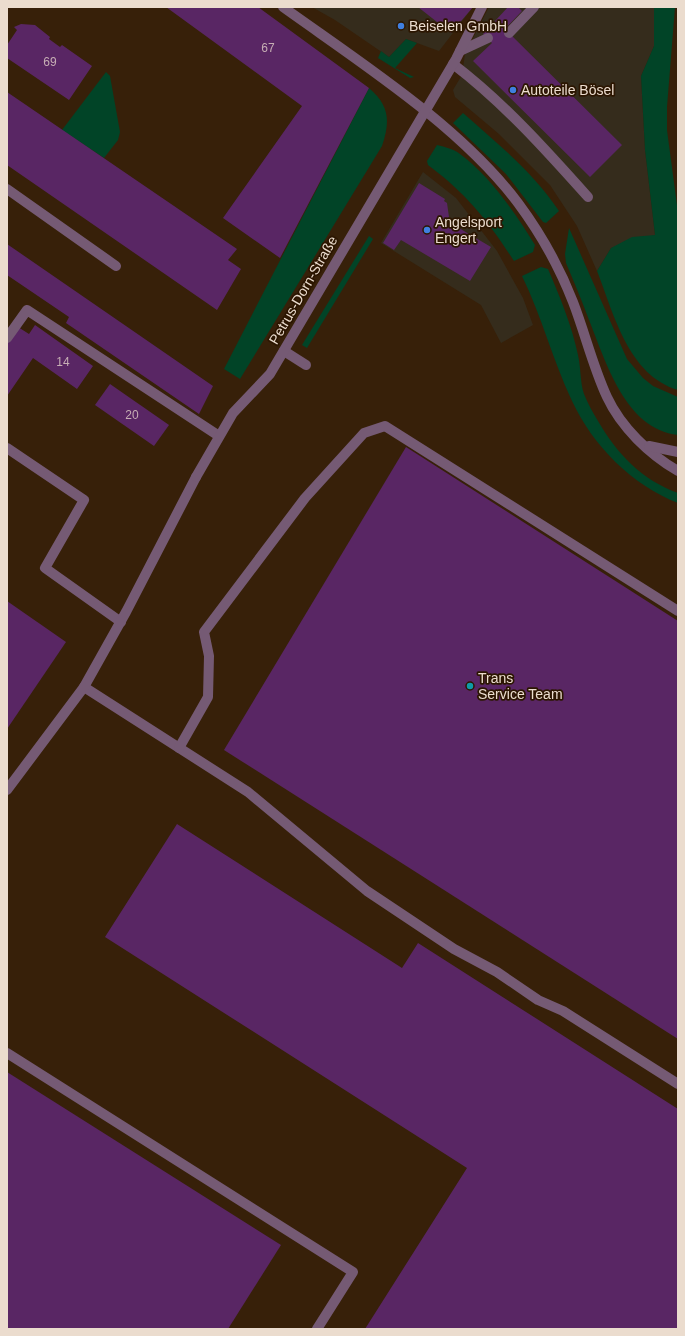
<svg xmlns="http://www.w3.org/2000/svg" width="685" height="1336" font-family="Arial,sans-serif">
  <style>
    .commercial { fill: #352c1c }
    .grass { fill: #014427 }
    .building { fill: #592664 }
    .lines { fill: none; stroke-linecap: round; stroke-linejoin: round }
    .service { stroke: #755a74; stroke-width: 10 }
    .minor { stroke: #755a74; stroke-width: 10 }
    .shop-dot { fill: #3f7fe0; stroke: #2c1601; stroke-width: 1.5 }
    .culture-dot { fill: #0f9aa8; stroke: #2c1601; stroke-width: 1.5 }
    .labels { text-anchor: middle; stroke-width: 3.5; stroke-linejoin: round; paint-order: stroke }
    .number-label { font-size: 12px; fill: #c6aeb4 }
    .poi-label { font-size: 14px; fill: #ebdcce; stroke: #2c1601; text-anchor: start }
    .street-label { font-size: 14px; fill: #ebdcce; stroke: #2c1601 }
  </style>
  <rect width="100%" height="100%" fill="#372009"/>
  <g class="commercial">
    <path d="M 312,7 L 473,7 L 439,51 L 406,39 L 389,57 L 335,20 Z"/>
    <path d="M 489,7 L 654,7 L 654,46 L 641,76 L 645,150 L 655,235 L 611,248 L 597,271 L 577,226 L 550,185 L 499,134 L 455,97 L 453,90 L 462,75 L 465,54 Z"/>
    <path d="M 423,172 L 456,198 L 497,251 L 523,298 L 533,325 L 501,343 L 481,305 L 381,243 Z"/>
  </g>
  <g class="grass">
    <path d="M 654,7 L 675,7 L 667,107 L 667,130 L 678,213 L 678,390 C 628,375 614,314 597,271 L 611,248 L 632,237 L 655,235 L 645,150 L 641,76 L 654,46 Z"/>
    <path d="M 406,39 L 417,43 L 395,68 L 414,77 L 410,78 L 378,58 L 381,51 L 389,57 Z"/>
    <path d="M 106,72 L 110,76 L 120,132 L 118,140 L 104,158 L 62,130 Z"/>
    <path d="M 369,88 C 390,106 390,122 382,146 L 240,379 L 224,369 Z"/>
    <path d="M 463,113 C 497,143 534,173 559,211 L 546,223 L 543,222 L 506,174 L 453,123 Z"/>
    <path d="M 437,145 C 445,147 454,149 460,154 C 490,176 516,214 535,245 L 533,252 L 514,261 C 488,221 467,194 428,165 L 427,161 Z"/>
    <path d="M 569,228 L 627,359 L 643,378 L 653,386 L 678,397 L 678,435 C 625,429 606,362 589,320 C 582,301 574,282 566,263 L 565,254 Z"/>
    <path d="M 369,236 L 373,239 L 307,348 L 302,345 Z"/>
    <path d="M 541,267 L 548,269 C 560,297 572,326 578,355 C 581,368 580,382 584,394 C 588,404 593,413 598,421 C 617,454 642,480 678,493 L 678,503 C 632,485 593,446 572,401 C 553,361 542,317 522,276 Z"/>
  </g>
  <g class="building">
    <path d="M 166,7 L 258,7 L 369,88 L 280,258 L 223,218 L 302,106 Z"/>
    <path d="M 418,7 L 473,7 L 451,33 Z"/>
    <path d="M 508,7 L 518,7 L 522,11 L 505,29 L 622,145 L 590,177 L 473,61 L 492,43 L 483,34 Z"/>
    <path d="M 21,24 L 35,25 L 50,37 L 49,39 L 60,47 L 62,45 L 92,66 L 69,100 L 7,58 L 7,45 L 17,30 L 14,27 Z"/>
    <path d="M 7,92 L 237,249 L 228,260 L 241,269 L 217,310 L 7,165 Z"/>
    <path d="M 419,183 L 445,199 L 444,201 L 447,203 L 449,217 L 447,221 L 491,247 L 470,281 L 401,240 L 394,250 L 383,243 Z"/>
    <path d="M 7,244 L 213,386 L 199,414 L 66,323 L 69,317 L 7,275 Z"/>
    <path d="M 35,325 L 93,366 L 77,389 L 33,358 L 7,396 L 7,343 L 18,327 L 29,334 Z"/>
    <path d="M 110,384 L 169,425 L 154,446 L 95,405 Z"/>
    <path d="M 406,447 L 678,621 L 678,1039 L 224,750 Z"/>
    <path d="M 7,601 L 66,642 L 7,729 Z"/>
    <path d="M 177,824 L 402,968 L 418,943 L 678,1109 L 678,1329 L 365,1329 L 467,1168 L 105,937 Z"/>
    <path d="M 7,1072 L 281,1245 L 228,1329 L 7,1329 Z"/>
  </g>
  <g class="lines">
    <g class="service">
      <path d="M 509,33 L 534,7"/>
      <path d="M 460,51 L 488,38"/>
      <path d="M 453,64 C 504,103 546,150 588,197"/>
      <path d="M 7,189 L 116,266"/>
      <path d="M 7,338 L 27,310 L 219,436"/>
      <path d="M 284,351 L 306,365"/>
      <path d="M 7,448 L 84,500 L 45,568 L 121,622"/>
      <path d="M 84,687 L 248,792 L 367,891 L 454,949 L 497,972 L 538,1000 L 563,1011 L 678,1084"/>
      <path d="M 179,748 L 208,697 L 209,656 L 204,632 L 305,498 L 364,433 L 385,426 L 678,611"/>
      <path d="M 7,790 L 84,687 L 126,612 L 196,477"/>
      <path d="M 7,1053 L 353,1272 L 317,1329"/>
    </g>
    <g class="minor">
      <path d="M 283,7 C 361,63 460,126 518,203 C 541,234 559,266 573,302 C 585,333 593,367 607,397 C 621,427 649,454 678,471"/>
      <path d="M 649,446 L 678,452"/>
      <path d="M 196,477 L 233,413 L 270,374 L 456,59 L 482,7"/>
    </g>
  </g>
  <g class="shop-dot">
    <circle cx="401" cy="26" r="4"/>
    <circle cx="513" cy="90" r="4"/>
    <circle cx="427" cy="230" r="4"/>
  </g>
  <circle class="culture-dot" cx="470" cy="686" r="4"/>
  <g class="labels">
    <g class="number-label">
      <text x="268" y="52">67</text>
      <text x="50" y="66">69</text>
      <text x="63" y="366">14</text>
      <text x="132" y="419">20</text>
    </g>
    <g class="poi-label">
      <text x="409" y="31">Beiselen GmbH</text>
      <text x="521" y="95">Autoteile Bösel</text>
      <text x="435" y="227">Angelsport<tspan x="435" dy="16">Engert</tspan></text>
      <text x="478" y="683">Trans<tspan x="478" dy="16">Service Team</tspan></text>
    </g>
    <g class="street-label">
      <text transform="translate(303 290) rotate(-60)" y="5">Petrus-Dorn-Straße</text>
    </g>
  </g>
  <rect width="685" height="1336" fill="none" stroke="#ebdcce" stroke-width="16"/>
</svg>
